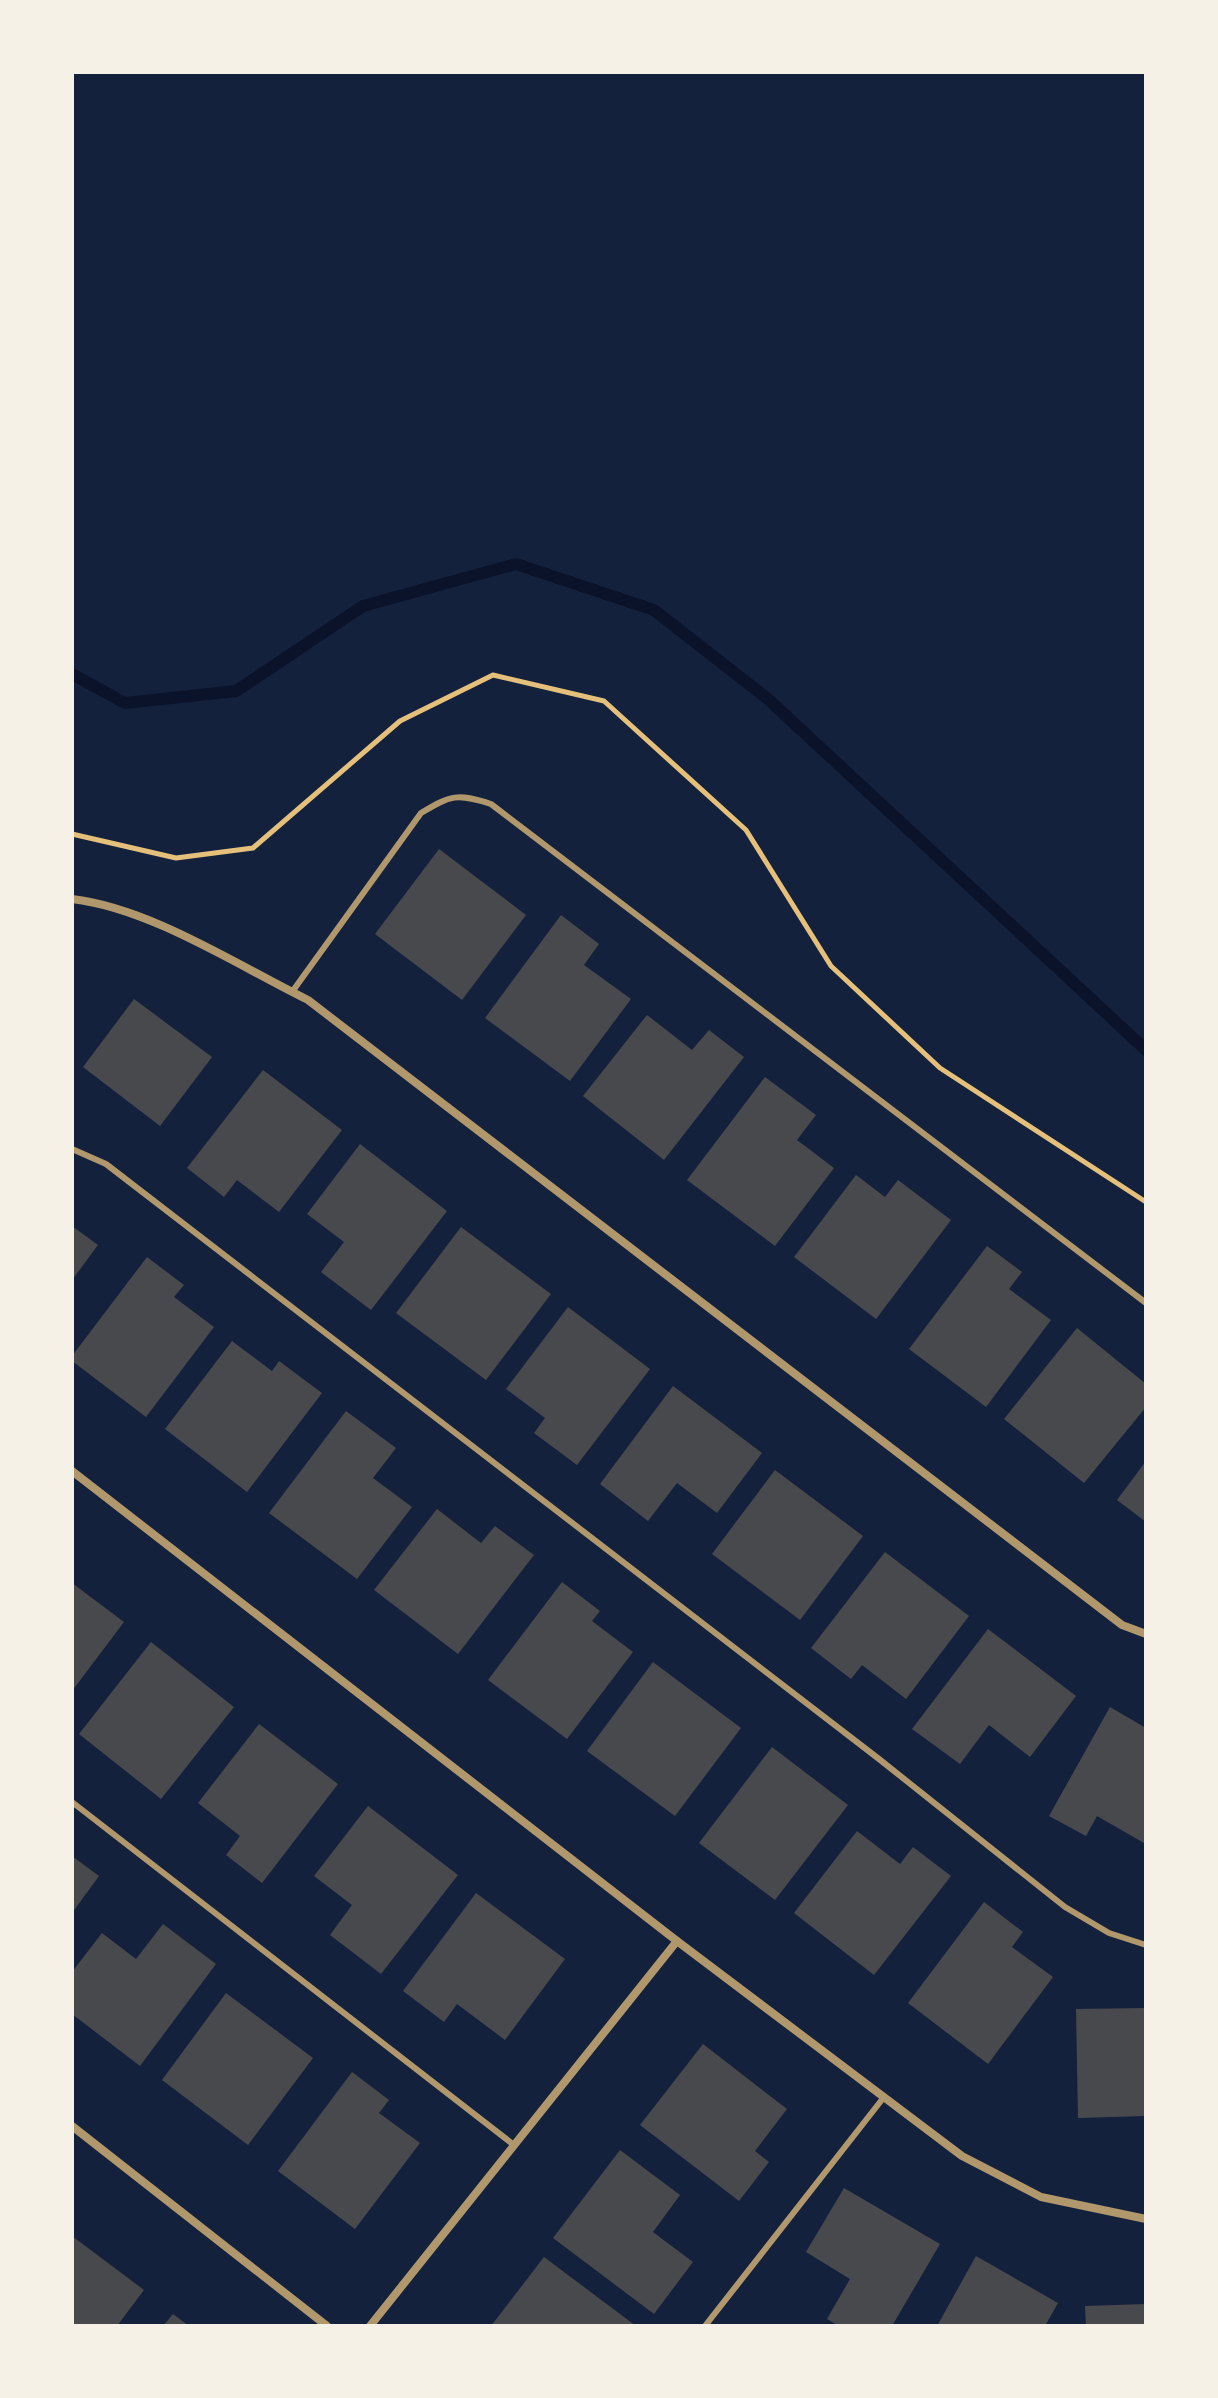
<svg xmlns="http://www.w3.org/2000/svg" width="1218" height="2398" font-family="Raleway,sans-serif">
  <style>
    .lines { fill: none; stroke-linecap: round; stroke-linejoin: round }
    .stream { stroke: #0b132b; stroke-width: 12 }
    .building { fill: #48494c }
    .path { stroke: #e5c07b; stroke-width: 5 }
    .service { stroke: #b1986c; stroke-width: 6 }
    .minor { stroke: #b1986c; stroke-width: 8 }
  </style>
  <rect width="100%" height="100%" fill="#14213d"/>
  <g class="lines">
    <path class="stream" d="M 72,674 L 125,703 L 236,691 L 363,606 L 516,564 L 654,610 L 768,699 L 1146,1050"/>
  </g>
  <g class="building">
    <path d="M 439,849 L 526,915 L 462,1000 L 375,934 Z"/>
    <path d="M 561,915 L 599,944 L 584,965 L 631,999 L 570,1081 L 485,1018 Z"/>
    <path d="M 134,999 L 212,1057 L 160,1126 L 83,1067 Z"/>
    <path d="M 647,1015 L 692,1050 L 709,1030 L 744,1057 L 664,1160 L 583,1096 Z"/>
    <path d="M 263,1070 L 342,1130 L 279,1212 L 237,1180 L 224,1197 L 187,1168 Z"/>
    <path d="M 765,1077 L 816,1115 L 797,1140 L 834,1168 L 775,1246 L 687,1180 Z"/>
    <path d="M 360,1144 L 447,1211 L 371,1310 L 321,1272 L 344,1242 L 307,1214 Z"/>
    <path d="M 856,1175 L 885,1197 L 898,1180 L 951,1220 L 876,1319 L 794,1257 Z"/>
    <path d="M 72,1226 L 98,1245 L 72,1280 Z"/>
    <path d="M 461,1227 L 551,1294 L 486,1380 L 396,1313 Z"/>
    <path d="M 987,1246 L 1022,1272 L 1009,1289 L 1051,1320 L 986,1407 L 909,1349 Z"/>
    <path d="M 147,1257 L 184,1285 L 174,1297 L 214,1327 L 146,1417 L 72,1361 L 72,1356 Z"/>
    <path d="M 568,1307 L 650,1369 L 577,1465 L 534,1433 L 545,1418 L 506,1389 Z"/>
    <path d="M 1077,1328 L 1146,1384 L 1146,1407 L 1084,1483 L 1004,1419 Z"/>
    <path d="M 232,1341 L 272,1371 L 279,1361 L 322,1393 L 247,1492 L 165,1429 Z"/>
    <path d="M 673,1386 L 762,1453 L 717,1513 L 677,1483 L 648,1521 L 600,1484 Z"/>
    <path d="M 346,1411 L 396,1448 L 373,1478 L 412,1507 L 357,1579 L 269,1513 Z"/>
    <path d="M 1146,1461 L 1146,1522 L 1117,1500 Z"/>
    <path d="M 775,1470 L 863,1536 L 800,1620 L 712,1554 Z"/>
    <path d="M 437,1509 L 481,1543 L 495,1526 L 534,1555 L 458,1654 L 374,1590 Z"/>
    <path d="M 885,1552 L 969,1616 L 906,1699 L 862,1665 L 851,1679 L 811,1648 Z"/>
    <path d="M 562,1582 L 600,1611 L 592,1621 L 633,1652 L 567,1739 L 488,1680 Z"/>
    <path d="M 72,1583 L 124,1622 L 72,1691 Z"/>
    <path d="M 988,1629 L 1076,1696 L 1030,1757 L 989,1725 L 960,1764 L 912,1729 Z"/>
    <path d="M 151,1642 L 234,1707 L 161,1799 L 79,1734 Z"/>
    <path d="M 653,1662 L 741,1728 L 675,1816 L 587,1751 Z"/>
    <path d="M 1110,1707 L 1146,1728 L 1144,1843 L 1097,1816 L 1086,1836 L 1049,1816 Z"/>
    <path d="M 259,1724 L 338,1784 L 262,1883 L 226,1855 L 240,1836 L 198,1803 Z"/>
    <path d="M 772,1747 L 848,1805 L 775,1900 L 699,1843 Z"/>
    <path d="M 368,1806 L 458,1875 L 381,1974 L 330,1935 L 352,1905 L 314,1876 Z"/>
    <path d="M 857,1831 L 900,1864 L 913,1847 L 951,1876 L 874,1975 L 794,1913 Z"/>
    <path d="M 72,1856 L 99,1876 L 72,1913 Z"/>
    <path d="M 476,1893 L 565,1959 L 505,2040 L 457,2004 L 444,2022 L 403,1991 Z"/>
    <path d="M 984,1902 L 1023,1932 L 1012,1947 L 1053,1977 L 988,2064 L 908,2003 Z"/>
    <path d="M 163,1924 L 216,1964 L 140,2066 L 72,2014 L 72,1972 L 102,1933 L 136,1959 Z"/>
    <path d="M 226,1993 L 313,2058 L 248,2145 L 162,2080 Z"/>
    <path d="M 1146,2008 L 1146,2116 L 1078,2118 L 1076,2009 Z"/>
    <path d="M 703,2044 L 787,2109 L 755,2151 L 769,2162 L 739,2201 L 640,2125 Z"/>
    <path d="M 352,2072 L 389,2100 L 379,2113 L 420,2143 L 355,2229 L 278,2171 Z"/>
    <path d="M 620,2150 L 680,2195 L 653,2232 L 693,2262 L 654,2314 L 553,2238 Z"/>
    <path d="M 844,2188 L 940,2244 L 892,2326 L 839,2326 L 827,2319 L 850,2279 L 806,2252 Z"/>
    <path d="M 72,2236 L 144,2290 L 117,2326 L 72,2326 Z"/>
    <path d="M 976,2256 L 1058,2303 L 1045,2326 L 937,2326 Z"/>
    <path d="M 544,2257 L 636,2326 L 491,2326 Z"/>
    <path d="M 1146,2304 L 1146,2326 L 1086,2326 L 1085,2306 Z"/>
    <path d="M 173,2314 L 189,2326 L 163,2326 Z"/>
  </g>
  <g class="lines">
    <path class="path" d="M 72,834 L 176,858 L 253,848 L 400,721 L 493,675 L 604,701 L 746,830 L 831,966 L 940,1068 L 1146,1202"/>
    <g class="service">
      <path d="M 292,992 L 421,813 C 451,795 457,793 491,804 L 1146,1303"/>
      <path d="M 72,1149 L 106,1164 L 879,1759 L 1065,1907 L 1109,1933 L 1146,1945"/>
      <path d="M 72,1802 L 514,2145"/>
      <path d="M 705,2326 L 884,2097"/>
    </g>
    <g class="minor">
      <path d="M 72,899 C 150,908 237,965 308,1000 L 1122,1625 L 1146,1634"/>
      <path d="M 72,1471 L 677,1941 L 962,2156 L 1041,2197 L 1146,2219"/>
      <path d="M 72,2126 L 327,2326"/>
      <path d="M 370,2326 L 677,1941"/>
    </g>
  </g>
  <rect width="1218" height="2398" fill="none" stroke="#f6f1e7" stroke-width="148"/>
</svg>
